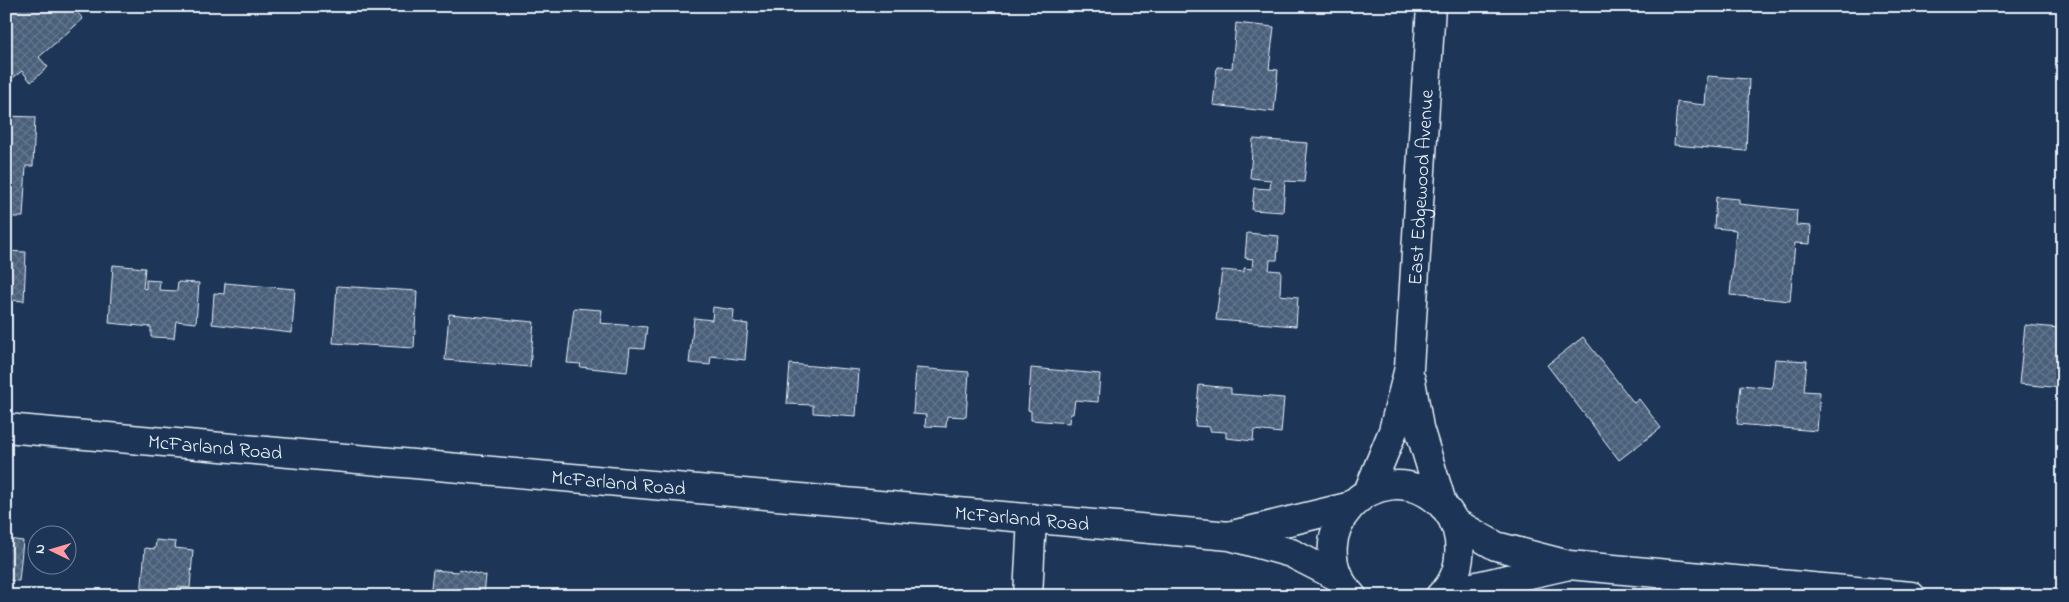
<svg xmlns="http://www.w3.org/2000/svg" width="2069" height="602" font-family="'Indie Flower',sans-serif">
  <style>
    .building { fill: url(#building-cross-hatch); stroke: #e8f1f8 }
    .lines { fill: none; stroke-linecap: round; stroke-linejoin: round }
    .minor-casing { stroke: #e8f1f8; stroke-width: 31 }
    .major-casing { stroke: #e8f1f8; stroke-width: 31 }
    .minor { stroke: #1d3557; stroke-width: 28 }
    .major { stroke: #1d3557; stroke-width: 28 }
    .labels { text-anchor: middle; stroke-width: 5; stroke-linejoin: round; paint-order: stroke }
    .street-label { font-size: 20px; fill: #e8f1f8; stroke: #1d3557 }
  </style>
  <defs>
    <pattern id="building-cross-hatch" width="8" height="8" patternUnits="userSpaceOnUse" patternTransform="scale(1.25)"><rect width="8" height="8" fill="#495e7a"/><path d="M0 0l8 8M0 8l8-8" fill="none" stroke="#63768e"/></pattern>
  </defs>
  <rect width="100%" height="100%" fill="#1d3557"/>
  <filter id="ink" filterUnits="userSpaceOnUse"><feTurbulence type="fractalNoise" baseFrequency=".02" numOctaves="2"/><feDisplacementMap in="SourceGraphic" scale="10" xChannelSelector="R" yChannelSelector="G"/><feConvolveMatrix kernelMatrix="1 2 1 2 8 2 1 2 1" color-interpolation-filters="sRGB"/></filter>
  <g filter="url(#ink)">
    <g class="building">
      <path d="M 15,6 L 72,6 L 83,19 L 39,57 L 48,67 L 31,82 L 22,71 L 6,83 L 6,14 Z"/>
      <path d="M 1236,23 L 1274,27 L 1269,69 L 1278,70 L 1274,112 L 1213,105 L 1217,67 L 1232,68 Z"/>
      <path d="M 1707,76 L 1749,79 L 1746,151 L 1674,145 L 1677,102 L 1705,105 Z"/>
      <path d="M 6,116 L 35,117 L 33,166 L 26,166 L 23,217 L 6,217 Z"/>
      <path d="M 1253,139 L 1308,143 L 1304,182 L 1285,181 L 1283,212 L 1252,210 L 1254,188 L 1270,189 L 1271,180 L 1250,178 Z"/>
      <path d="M 1716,197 L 1739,199 L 1739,204 L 1797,210 L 1796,225 L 1811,226 L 1810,244 L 1795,243 L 1790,301 L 1730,295 L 1736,230 L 1714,228 Z"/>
      <path d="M 1247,233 L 1279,236 L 1277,260 L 1270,260 L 1269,270 L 1281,271 L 1280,295 L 1298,297 L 1296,326 L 1216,320 L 1222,270 L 1244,272 L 1244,268 L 1252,269 L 1253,259 L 1245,258 Z"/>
      <path d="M 6,251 L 26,252 L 24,301 L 11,300 L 10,337 L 6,337 Z"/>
      <path d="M 113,265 L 145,268 L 143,288 L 146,289 L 146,280 L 160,281 L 159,290 L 177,291 L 178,282 L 199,283 L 196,323 L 176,321 L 174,338 L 151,337 L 151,327 L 109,323 Z"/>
      <path d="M 225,283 L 295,289 L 292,333 L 212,324 L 214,293 L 224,294 Z"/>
      <path d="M 337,286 L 417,291 L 414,348 L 333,343 Z"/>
      <path d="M 713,307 L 734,310 L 733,322 L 748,324 L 745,360 L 711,356 L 710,365 L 689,363 L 694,318 L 712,320 Z"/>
      <path d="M 574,308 L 602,310 L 600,323 L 647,327 L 644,349 L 630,348 L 627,372 L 580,367 L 581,364 L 567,363 Z"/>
      <path d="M 449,314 L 534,322 L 530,367 L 445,360 Z"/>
      <path d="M 2025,325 L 2059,328 L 2059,325 L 2063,325 L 2063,388 L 2019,384 Z"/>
      <path d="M 1583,337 L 1634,403 L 1639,399 L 1661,428 L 1619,460 L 1547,365 Z"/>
      <path d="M 1775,359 L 1807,361 L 1804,391 L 1820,392 L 1817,431 L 1737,424 L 1741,385 L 1772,388 Z"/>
      <path d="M 790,364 L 859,370 L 856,416 L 813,413 L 813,405 L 787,404 Z"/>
      <path d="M 916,368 L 969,372 L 966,417 L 947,416 L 946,427 L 925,426 L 926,415 L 913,414 Z"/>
      <path d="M 1031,368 L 1100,374 L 1098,402 L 1075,400 L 1073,414 L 1070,414 L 1069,423 L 1031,420 L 1031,411 L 1028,410 Z"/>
      <path d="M 1199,385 L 1231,388 L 1231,394 L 1284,398 L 1281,433 L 1254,430 L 1253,441 L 1226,438 L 1226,432 L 1210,431 L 1210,427 L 1195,426 Z"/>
      <path d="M 6,529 L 8,530 L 8,539 L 23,541 L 19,581 L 6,580 Z"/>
      <path d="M 156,540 L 176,542 L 175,548 L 193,550 L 190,588 L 178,587 L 177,596 L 141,596 L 145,548 L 155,549 Z"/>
      <path d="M 459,569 L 486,576 L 484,595 L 430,596 L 433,570 L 458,572 Z"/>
    </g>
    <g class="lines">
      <defs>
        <g id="minor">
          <path id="s1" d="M 6,428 L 1230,536 L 1291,553 L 1338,577"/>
          <path d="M 1454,522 L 1496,546 L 1569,565 L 1911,596"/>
          <path d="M 1232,535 L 1347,507"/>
          <path d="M 1442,594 L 1565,566"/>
          <path d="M 1028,596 L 1032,518"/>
        </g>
        <g id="major">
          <path d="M 1411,380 L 1419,428 L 1443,506"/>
          <path id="s2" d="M 1368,492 L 1393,431 L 1409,368 L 1431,6"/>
          <path d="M 1352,596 C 1295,536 1376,449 1438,501 C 1450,511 1457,525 1459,540 C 1461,561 1456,582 1440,596"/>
        </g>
      </defs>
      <use href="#minor" class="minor-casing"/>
      <use href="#major" class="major-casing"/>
      <use href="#minor" class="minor"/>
      <use href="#major" class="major"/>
    </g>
  </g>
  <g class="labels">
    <g class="street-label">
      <text dy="7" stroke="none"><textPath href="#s2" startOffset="312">East Edgewood Avenue</textPath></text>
      <text dy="7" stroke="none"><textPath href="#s1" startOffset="210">McFarland Road</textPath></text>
      <text dy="7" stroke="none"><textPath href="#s1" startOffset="615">McFarland Road</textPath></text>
      <text dy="7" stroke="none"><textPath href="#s1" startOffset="1020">McFarland Road</textPath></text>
    </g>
  </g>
  <rect width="2069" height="602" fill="none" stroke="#1d3557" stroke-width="25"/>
  <rect x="12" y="12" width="2044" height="577" fill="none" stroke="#e8f1f8" stroke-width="2" filter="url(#ink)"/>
  <g transform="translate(52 550) rotate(275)"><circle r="24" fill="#1d3557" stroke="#6e8097"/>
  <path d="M0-4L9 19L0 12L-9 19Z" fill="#ff9aa2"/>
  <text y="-8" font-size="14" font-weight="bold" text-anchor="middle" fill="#e8f1f8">N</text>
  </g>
</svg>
